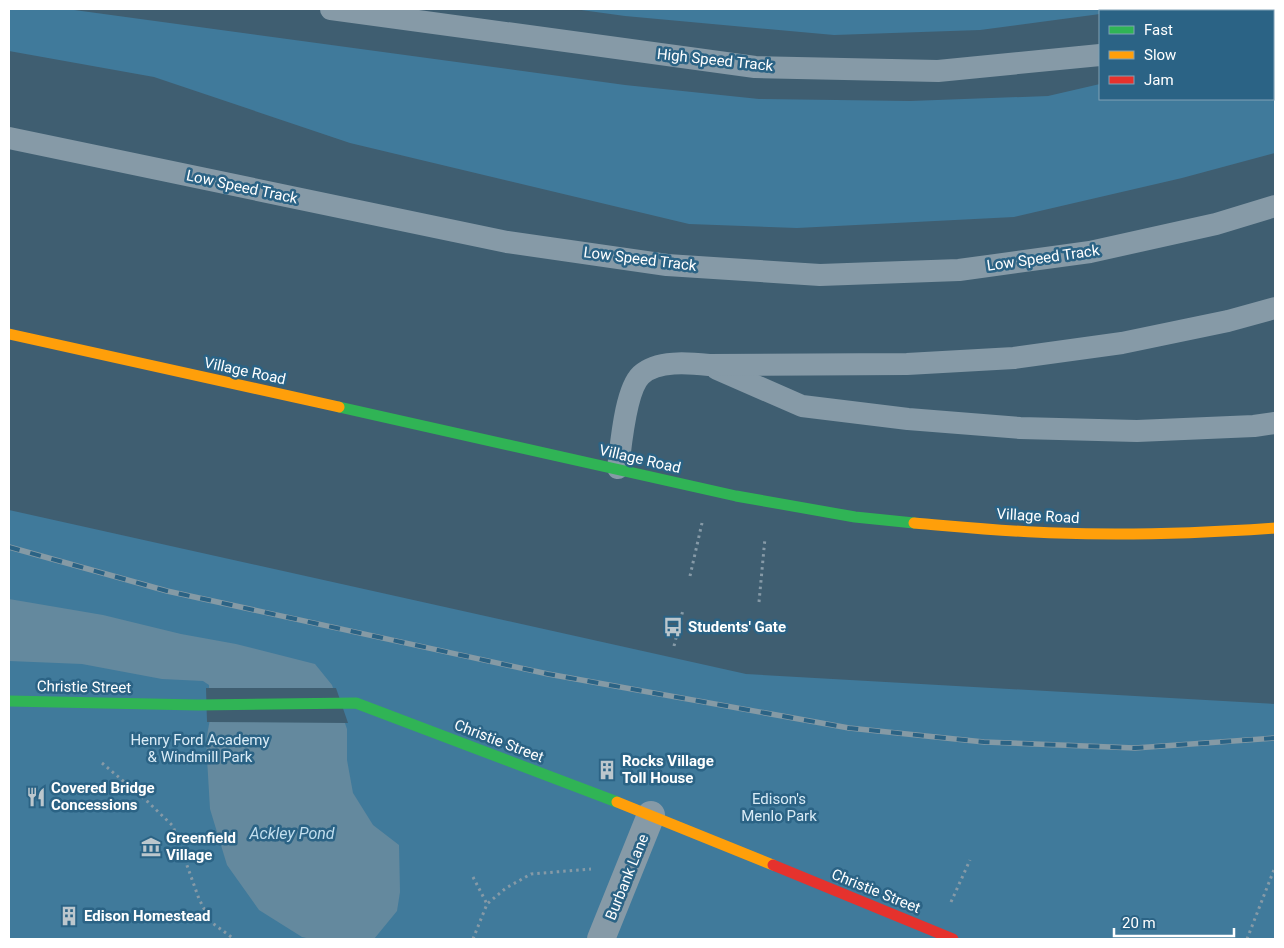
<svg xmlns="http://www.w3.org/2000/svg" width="1284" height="948" font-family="Roboto,sans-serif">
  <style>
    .green { fill: #407a9b }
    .water { fill: #64899e }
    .pier { fill: #3f5e71 }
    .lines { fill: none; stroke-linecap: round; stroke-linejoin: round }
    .path { stroke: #869aa7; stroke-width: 3; stroke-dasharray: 2.5 4; stroke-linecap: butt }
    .lane { stroke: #869aa7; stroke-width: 22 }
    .street { stroke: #869aa7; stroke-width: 28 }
    .fast { stroke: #30b455; stroke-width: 11 }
    .slow { stroke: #ff9f0a; stroke-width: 11 }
    .jam { stroke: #e5322d; stroke-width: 11 }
    .rail-casing { stroke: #859aa5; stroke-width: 5.5 }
    .rail { stroke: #2b6385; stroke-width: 4; stroke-dasharray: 11; stroke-linecap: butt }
    .labels { text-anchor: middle; stroke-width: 5; stroke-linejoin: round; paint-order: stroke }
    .street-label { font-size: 15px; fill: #fff; stroke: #2b6385 }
    .poi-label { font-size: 15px; font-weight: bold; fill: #fff; stroke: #2b6385; text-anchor: start }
    .park-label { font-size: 15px; fill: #d9ebf6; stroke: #2b6385 }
    .water-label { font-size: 16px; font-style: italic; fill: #c1deee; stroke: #2b6385 }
  </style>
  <rect width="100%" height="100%" fill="#3f5e71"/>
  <g class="green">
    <path d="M 9,9 L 67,9 L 625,85 L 759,99 L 910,101 L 1048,96 L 1100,84 L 1100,99 L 1273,99 L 1273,45 L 1275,44 L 1275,153 L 1182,178 L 1014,217 L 797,228 L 689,224 L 350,143 L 154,77 L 9,51 Z"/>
    <path d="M 574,9 L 1135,9 L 1121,11 L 1100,11 L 1100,14 L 980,30 L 834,35 L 625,16 Z"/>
    <path d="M 9,510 L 746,674 L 1275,704 L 1275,939 L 9,939 Z"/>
  </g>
  <path class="water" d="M 9,599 L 103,615 L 181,634 L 236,644 L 315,664 L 332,685 L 347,729 L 347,760 L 353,793 L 373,825 L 399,845 L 400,892 L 397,911 L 374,939 L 311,939 L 302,937 L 259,910 L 227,865 L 210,809 L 206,741 L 210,719 L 209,685 L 203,681 L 162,679 L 82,664 L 9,661 Z"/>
  <path class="pier" d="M 206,688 L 336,688 L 348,723 L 207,722 Z"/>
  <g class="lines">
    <g class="path">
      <path d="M 690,576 L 702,523"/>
      <path d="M 759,602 L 765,538"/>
      <path d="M 674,646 L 683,610"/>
      <path d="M 102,763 L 148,802 L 173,826 L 199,899 L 211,922 L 234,939"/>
      <path d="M 473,877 L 487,904"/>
      <path d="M 951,902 L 970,860"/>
      <path d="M 473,939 L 487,904 L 506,888 L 531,874 L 591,869"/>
      <path d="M 1247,939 L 1275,867"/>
    </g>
    <g class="lane">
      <path d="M 331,9 L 755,67 L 938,71 L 1100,55"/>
      <path d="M 1273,11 L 1275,11"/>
      <path d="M 9,138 L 507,242 L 667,265 L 820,275 L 959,270 L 1090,252 L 1216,224 L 1275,206"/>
      <path d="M 717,369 L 802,406 L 908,419 L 1020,428 L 1137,431 L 1254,426 L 1275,423"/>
      <path d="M 618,468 C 621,446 625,390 641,375 C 657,360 689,363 709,365 L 907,364 L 1014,358 L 1122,343 L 1228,321 L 1275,308"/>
    </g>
    <path class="street" d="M 601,939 L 651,815"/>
    <g class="fast">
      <path d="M 339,407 L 736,496 L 855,517 L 914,523"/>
      <path d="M 9,701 L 198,705 L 356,703 L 617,802"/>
    </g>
    <g class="slow">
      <path d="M 9,334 L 339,407"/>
      <path d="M 914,523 C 962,527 1010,532 1058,533 C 1131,536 1203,533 1275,528"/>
      <path d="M 617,802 L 773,865"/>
    </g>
    <path class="jam" d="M 773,865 L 953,939"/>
    <defs>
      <path id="rail" d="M 9,547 L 167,591 L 548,674 L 849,728 L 984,742 L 1135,748 L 1275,738"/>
    </defs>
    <use href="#rail" class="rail-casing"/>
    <use href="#rail" class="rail"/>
  </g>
  <defs>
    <symbol id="bus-bare" viewBox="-9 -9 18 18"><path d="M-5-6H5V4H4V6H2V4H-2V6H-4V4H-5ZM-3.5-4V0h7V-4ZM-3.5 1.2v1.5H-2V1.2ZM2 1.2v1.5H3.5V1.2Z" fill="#bcc7cd" stroke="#2b6385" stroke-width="2.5" paint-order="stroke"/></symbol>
    <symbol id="building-bare" viewBox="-9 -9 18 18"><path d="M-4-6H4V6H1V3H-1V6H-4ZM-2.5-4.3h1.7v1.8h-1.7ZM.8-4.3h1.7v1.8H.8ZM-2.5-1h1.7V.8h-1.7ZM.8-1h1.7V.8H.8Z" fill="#bcc7cd" stroke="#2b6385" stroke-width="2.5" paint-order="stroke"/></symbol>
    <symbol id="restaurant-bare" viewBox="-9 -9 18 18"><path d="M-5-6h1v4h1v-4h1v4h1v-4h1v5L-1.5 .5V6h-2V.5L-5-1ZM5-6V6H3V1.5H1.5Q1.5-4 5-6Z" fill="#bcc7cd" stroke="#2b6385" stroke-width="2.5" paint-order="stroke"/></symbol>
    <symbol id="museum-bare" viewBox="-9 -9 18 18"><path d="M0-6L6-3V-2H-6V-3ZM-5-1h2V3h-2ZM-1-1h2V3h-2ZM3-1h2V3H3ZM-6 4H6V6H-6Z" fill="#bcc7cd" stroke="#2b6385" stroke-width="2.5" paint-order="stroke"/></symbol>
  </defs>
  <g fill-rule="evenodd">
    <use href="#bus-bare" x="659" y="613" width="28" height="28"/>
    <use href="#building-bare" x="593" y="756" width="28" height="28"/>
    <use href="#restaurant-bare" x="22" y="783" width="28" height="28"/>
    <use href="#museum-bare" x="137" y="833" width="28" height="28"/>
    <use href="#building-bare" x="55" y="902" width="28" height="28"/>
  </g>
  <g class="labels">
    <g class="street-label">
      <text transform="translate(715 60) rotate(6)" y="5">High Speed Track</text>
      <text transform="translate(242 187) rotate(12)" y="5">Low Speed Track</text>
      <text transform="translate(1043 258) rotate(-8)" y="5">Low Speed Track</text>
      <text transform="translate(640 259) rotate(7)" y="5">Low Speed Track</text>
      <text transform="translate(245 371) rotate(12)" y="5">Village Road</text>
      <text transform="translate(640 459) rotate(13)" y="5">Village Road</text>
      <text transform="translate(1038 516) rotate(3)" y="5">Village Road</text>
      <text transform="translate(84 687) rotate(1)" y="5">Christie Street</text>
      <text transform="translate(499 741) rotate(21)" y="5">Christie Street</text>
      <text transform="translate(627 877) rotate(-68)" y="5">Burbank Lane</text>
      <text transform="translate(876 891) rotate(22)" y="5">Christie Street</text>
    </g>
    <g class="poi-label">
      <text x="688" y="632">Students' Gate</text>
      <text x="622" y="766">Rocks Village<tspan x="622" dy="17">Toll House</tspan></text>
      <text x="51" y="793">Covered Bridge<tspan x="51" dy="17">Concessions</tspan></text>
      <text x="166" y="843">Greenfield<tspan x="166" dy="17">Village</tspan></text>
      <text x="84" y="921">Edison Homestead</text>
    </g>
    <g class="park-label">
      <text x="200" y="745">Henry Ford Academy<tspan x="200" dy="17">&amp; Windmill Park</tspan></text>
      <text x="779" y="804">Edison's<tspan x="779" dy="17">Menlo Park</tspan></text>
    </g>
    <g class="water-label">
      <text x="292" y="839">Ackley Pond</text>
    </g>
  </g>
  <rect width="1284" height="948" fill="none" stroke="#ffffff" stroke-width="20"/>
  <rect x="1099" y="10" width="175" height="90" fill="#2b6385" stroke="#80a1b6"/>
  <rect x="1109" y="26" width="25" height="8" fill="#30b455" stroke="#80a1b6"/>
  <text x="1144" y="35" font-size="15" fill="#ffffff">Fast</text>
  <rect x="1109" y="51" width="25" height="8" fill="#ff9f0a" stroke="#80a1b6"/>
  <text x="1144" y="60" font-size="15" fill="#ffffff">Slow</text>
  <rect x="1109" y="76" width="25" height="8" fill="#e5322d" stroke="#80a1b6"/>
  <text x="1144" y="85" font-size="15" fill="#ffffff">Jam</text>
  <path d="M1114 928v8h120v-8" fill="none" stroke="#ffffff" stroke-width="2.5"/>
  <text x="1122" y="928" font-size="15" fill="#ffffff" stroke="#2b6385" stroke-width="4" paint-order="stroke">20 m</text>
</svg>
